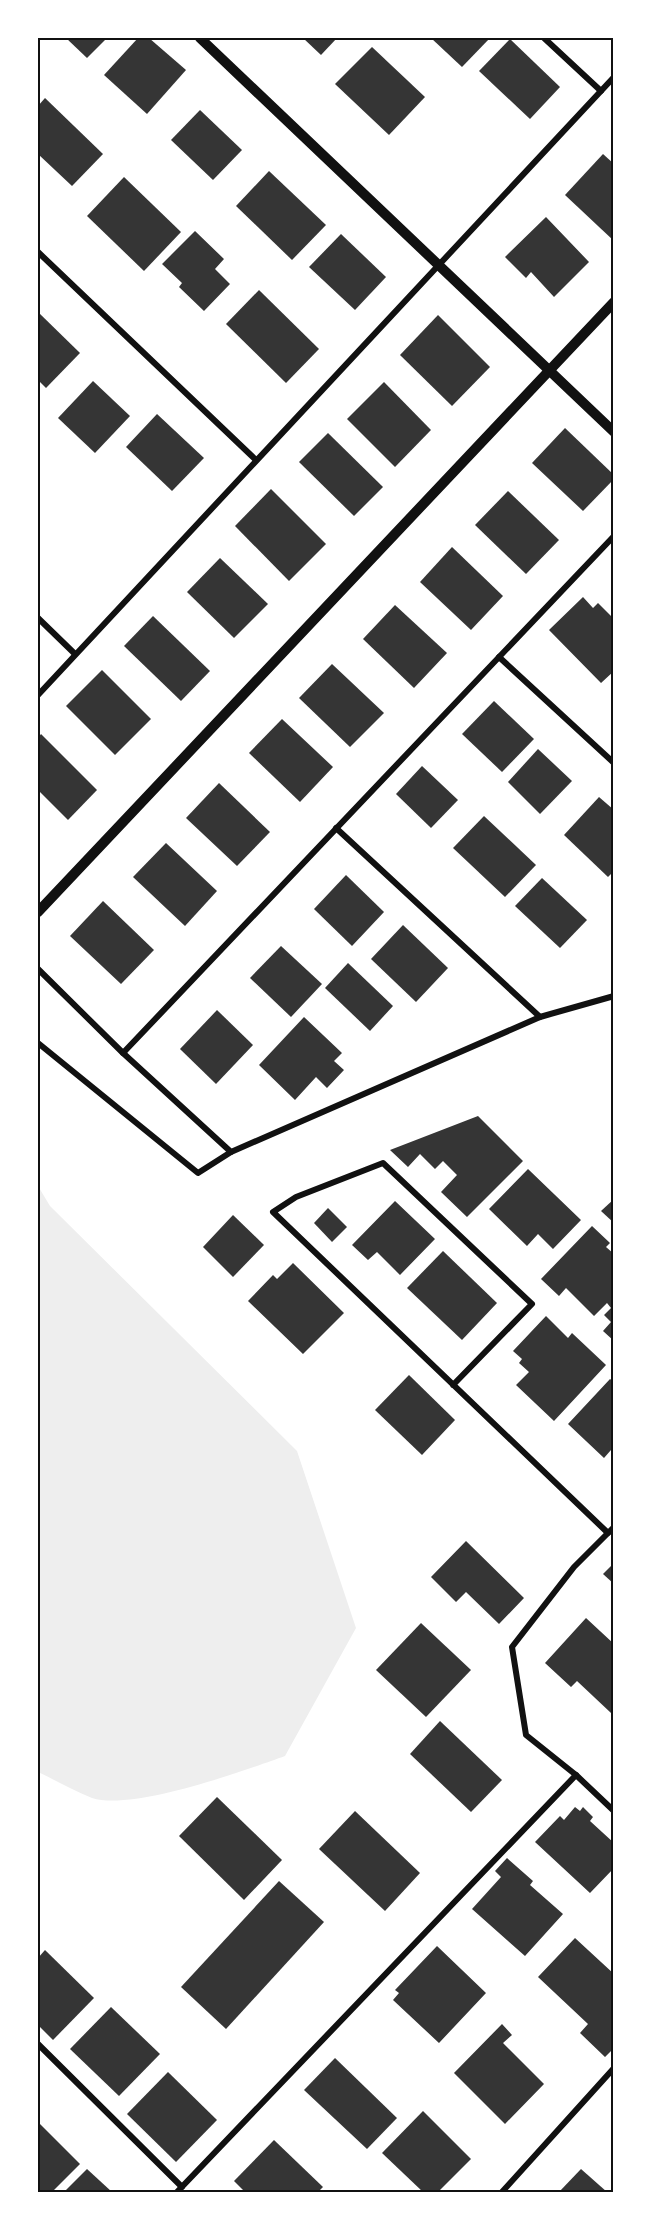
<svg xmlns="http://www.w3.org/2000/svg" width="651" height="2230" font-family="Manrope,sans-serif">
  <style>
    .green { fill: #eee }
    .building { fill: #353535 }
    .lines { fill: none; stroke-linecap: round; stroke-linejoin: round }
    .minor { stroke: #111; stroke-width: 6 }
    .tertiary { stroke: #111; stroke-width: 10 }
    .neatline { fill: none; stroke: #111; stroke-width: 2 }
  </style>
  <rect width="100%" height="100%" fill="#fff"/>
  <path class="green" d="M 38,1186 L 50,1206 L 297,1451 L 356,1628 L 285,1756 C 243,1771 133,1811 92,1798 C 74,1791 55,1780 38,1772 Z"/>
  <g class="building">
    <path d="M 66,38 L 107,38 L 87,58 Z"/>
    <path d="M 138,38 L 149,38 L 186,70 L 147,114 L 104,75 Z"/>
    <path d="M 303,38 L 337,38 L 321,55 Z"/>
    <path d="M 431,38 L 490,38 L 462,67 Z"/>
    <path d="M 510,39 L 560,87 L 530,119 L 479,71 Z"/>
    <path d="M 372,47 L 425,97 L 389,135 L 335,84 Z"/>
    <path d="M 45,98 L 103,154 L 72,186 L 38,154 L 38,106 Z"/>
    <path d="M 200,110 L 242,150 L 213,180 L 171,140 Z"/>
    <path d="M 603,154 L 614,164 L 614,241 L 565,195 Z"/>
    <path d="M 269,171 L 326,225 L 292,260 L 236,206 Z"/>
    <path d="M 124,177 L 181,232 L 144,271 L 87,216 Z"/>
    <path d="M 546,217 L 589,262 L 554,297 L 531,272 L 526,278 L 505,257 Z"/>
    <path d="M 195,231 L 224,259 L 215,269 L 230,284 L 204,311 L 179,287 L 182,283 L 162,264 Z"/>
    <path d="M 341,234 L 386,277 L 355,310 L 309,267 Z"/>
    <path d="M 259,290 L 319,349 L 286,383 L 226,324 Z"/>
    <path d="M 38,312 L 80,353 L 46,388 L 38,380 Z"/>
    <path d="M 438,315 L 490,367 L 452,406 L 400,355 Z"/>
    <path d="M 93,381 L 130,416 L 95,453 L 58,418 Z"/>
    <path d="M 384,382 L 431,430 L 395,467 L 347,419 Z"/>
    <path d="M 157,414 L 204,458 L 172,491 L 126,447 Z"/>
    <path d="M 565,428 L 614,475 L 614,479 L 583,511 L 532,463 Z"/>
    <path d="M 328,433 L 383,487 L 354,516 L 299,462 Z"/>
    <path d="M 271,489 L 326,544 L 289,581 L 235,526 Z"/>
    <path d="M 508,491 L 559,540 L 526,574 L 475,525 Z"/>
    <path d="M 452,547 L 503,596 L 471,630 L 420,582 Z"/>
    <path d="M 220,558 L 268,604 L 234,638 L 187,592 Z"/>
    <path d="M 583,597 L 593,608 L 598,603 L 614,619 L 614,671 L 601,683 L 549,630 Z"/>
    <path d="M 395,605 L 447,653 L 414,688 L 363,639 Z"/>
    <path d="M 153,616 L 210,671 L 181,701 L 124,646 Z"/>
    <path d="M 332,664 L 384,713 L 350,747 L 299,698 Z"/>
    <path d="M 102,670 L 151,719 L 115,755 L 66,706 Z"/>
    <path d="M 494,701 L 534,739 L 502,772 L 462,734 Z"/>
    <path d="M 282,719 L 333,767 L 300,802 L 249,753 Z"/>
    <path d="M 41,734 L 97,790 L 68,820 L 38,790 L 38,738 Z"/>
    <path d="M 538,749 L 572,781 L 540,814 L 508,782 Z"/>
    <path d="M 422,766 L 458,800 L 431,828 L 396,794 Z"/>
    <path d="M 219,783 L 270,832 L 237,866 L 186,818 Z"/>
    <path d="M 599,797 L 614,810 L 614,871 L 608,877 L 564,835 Z"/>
    <path d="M 484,816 L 536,865 L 505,897 L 453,848 Z"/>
    <path d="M 166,843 L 217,891 L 185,926 L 133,877 Z"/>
    <path d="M 346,875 L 384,912 L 352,946 L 314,909 Z"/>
    <path d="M 542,878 L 587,920 L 560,948 L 515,906 Z"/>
    <path d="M 103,901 L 154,950 L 121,984 L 70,936 Z"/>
    <path d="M 403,925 L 448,968 L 416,1002 L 371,959 Z"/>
    <path d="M 281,946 L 322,984 L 291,1017 L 250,978 Z"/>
    <path d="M 348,963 L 393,1006 L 370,1031 L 325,988 Z"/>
    <path d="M 217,1010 L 253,1045 L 216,1084 L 180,1049 Z"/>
    <path d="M 304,1017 L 342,1053 L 334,1061 L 344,1070 L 327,1088 L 316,1077 L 295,1100 L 259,1065 Z"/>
    <path d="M 478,1116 L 523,1161 L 467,1217 L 441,1192 L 457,1175 L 443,1161 L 435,1169 L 420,1154 L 408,1167 L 390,1150 Z"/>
    <path d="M 528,1169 L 581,1220 L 553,1249 L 538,1234 L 527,1246 L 489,1209 Z"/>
    <path d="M 614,1199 L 614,1223 L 601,1211 Z"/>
    <path d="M 395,1201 L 435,1239 L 400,1275 L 377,1252 L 368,1260 L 352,1245 Z"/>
    <path d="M 328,1208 L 347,1227 L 332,1242 L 314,1223 Z"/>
    <path d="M 233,1215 L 264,1245 L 233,1277 L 203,1247 Z"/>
    <path d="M 592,1226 L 610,1243 L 606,1247 L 614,1254 L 614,1341 L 603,1331 L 611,1322 L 604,1315 L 611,1308 L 607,1303 L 594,1316 L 566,1288 L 559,1296 L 541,1279 Z"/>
    <path d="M 443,1251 L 497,1303 L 462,1340 L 407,1288 Z"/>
    <path d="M 293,1263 L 344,1313 L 303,1354 L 248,1301 L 273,1275 L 277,1279 Z"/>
    <path d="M 546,1316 L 568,1338 L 572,1333 L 606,1365 L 554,1421 L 516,1385 L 529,1372 L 519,1363 L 522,1359 L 513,1351 Z"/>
    <path d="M 409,1375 L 455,1420 L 422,1455 L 375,1410 Z"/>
    <path d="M 610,1379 L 614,1382 L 614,1453 L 611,1450 L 604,1458 L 568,1424 Z"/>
    <path d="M 466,1541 L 524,1598 L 499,1624 L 466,1592 L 456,1602 L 431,1577 Z"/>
    <path d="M 614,1563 L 614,1584 L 603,1574 Z"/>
    <path d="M 586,1618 L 614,1644 L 614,1710 L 611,1713 L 577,1681 L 571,1687 L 545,1663 Z"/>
    <path d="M 421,1623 L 471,1670 L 426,1717 L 376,1670 Z"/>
    <path d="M 440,1721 L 502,1780 L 471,1812 L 410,1754 Z"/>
    <path d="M 217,1797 L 282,1860 L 244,1900 L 179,1836 Z"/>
    <path d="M 575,1807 L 580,1811 L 583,1807 L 593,1817 L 590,1821 L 614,1843 L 614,1868 L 590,1893 L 535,1842 L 560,1816 L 564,1820 Z"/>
    <path d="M 355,1811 L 420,1873 L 385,1911 L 319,1849 Z"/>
    <path d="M 507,1858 L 533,1881 L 530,1885 L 563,1914 L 525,1956 L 472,1909 L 501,1877 L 495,1871 Z"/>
    <path d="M 279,1881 L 324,1922 L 226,2029 L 181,1987 Z"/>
    <path d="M 575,1938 L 614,1974 L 614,2048 L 605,2057 L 580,2033 L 588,2024 L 538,1977 Z"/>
    <path d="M 437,1946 L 486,1993 L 439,2043 L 393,2000 L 399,1993 L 395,1990 Z"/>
    <path d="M 45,1950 L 94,1998 L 53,2040 L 38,2025 L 38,1958 Z"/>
    <path d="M 111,2007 L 160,2054 L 119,2096 L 70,2049 Z"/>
    <path d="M 502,2024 L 512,2035 L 503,2043 L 544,2084 L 505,2124 L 454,2073 Z"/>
    <path d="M 335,2058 L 397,2118 L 367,2149 L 304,2090 Z"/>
    <path d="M 168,2072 L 217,2120 L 176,2162 L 127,2114 Z"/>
    <path d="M 423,2111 L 471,2159 L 438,2192 L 423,2192 L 382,2153 Z"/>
    <path d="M 38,2122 L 80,2164 L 52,2192 L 38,2192 Z"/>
    <path d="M 274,2140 L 323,2187 L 318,2192 L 245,2192 L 234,2181 Z"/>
    <path d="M 87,2169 L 112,2192 L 64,2192 Z"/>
    <path d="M 581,2169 L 607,2192 L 559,2192 Z"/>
  </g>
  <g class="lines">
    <g class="minor">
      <path d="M 544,38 L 601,91"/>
      <path d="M 38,252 L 256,460"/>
      <path d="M 38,618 L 75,654"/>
      <path d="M 499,657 L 614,763"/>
      <path d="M 38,695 L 614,77"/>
      <path d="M 336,828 L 540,1017"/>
      <path d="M 38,969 L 123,1053 L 231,1152 L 540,1017 L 614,996"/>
      <path d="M 38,1043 L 198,1173 L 231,1152"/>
      <path d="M 123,1053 L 614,536"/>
      <path d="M 453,1385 L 532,1304 L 383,1163 L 296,1197 L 273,1212 L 608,1533"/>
      <path d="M 614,1527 L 574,1567 L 512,1647 L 526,1735 L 576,1775 L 614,1811"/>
      <path d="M 38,2044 L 182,2187"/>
      <path d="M 177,2192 L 576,1775"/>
      <path d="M 502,2192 L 614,2068"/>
    </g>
    <g class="tertiary">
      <path d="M 200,38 L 614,432"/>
      <path d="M 38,912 L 614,302"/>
    </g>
  </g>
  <rect width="651" height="2230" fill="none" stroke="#ffffff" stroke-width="78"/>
  <rect x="39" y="39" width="573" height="2152" class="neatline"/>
</svg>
